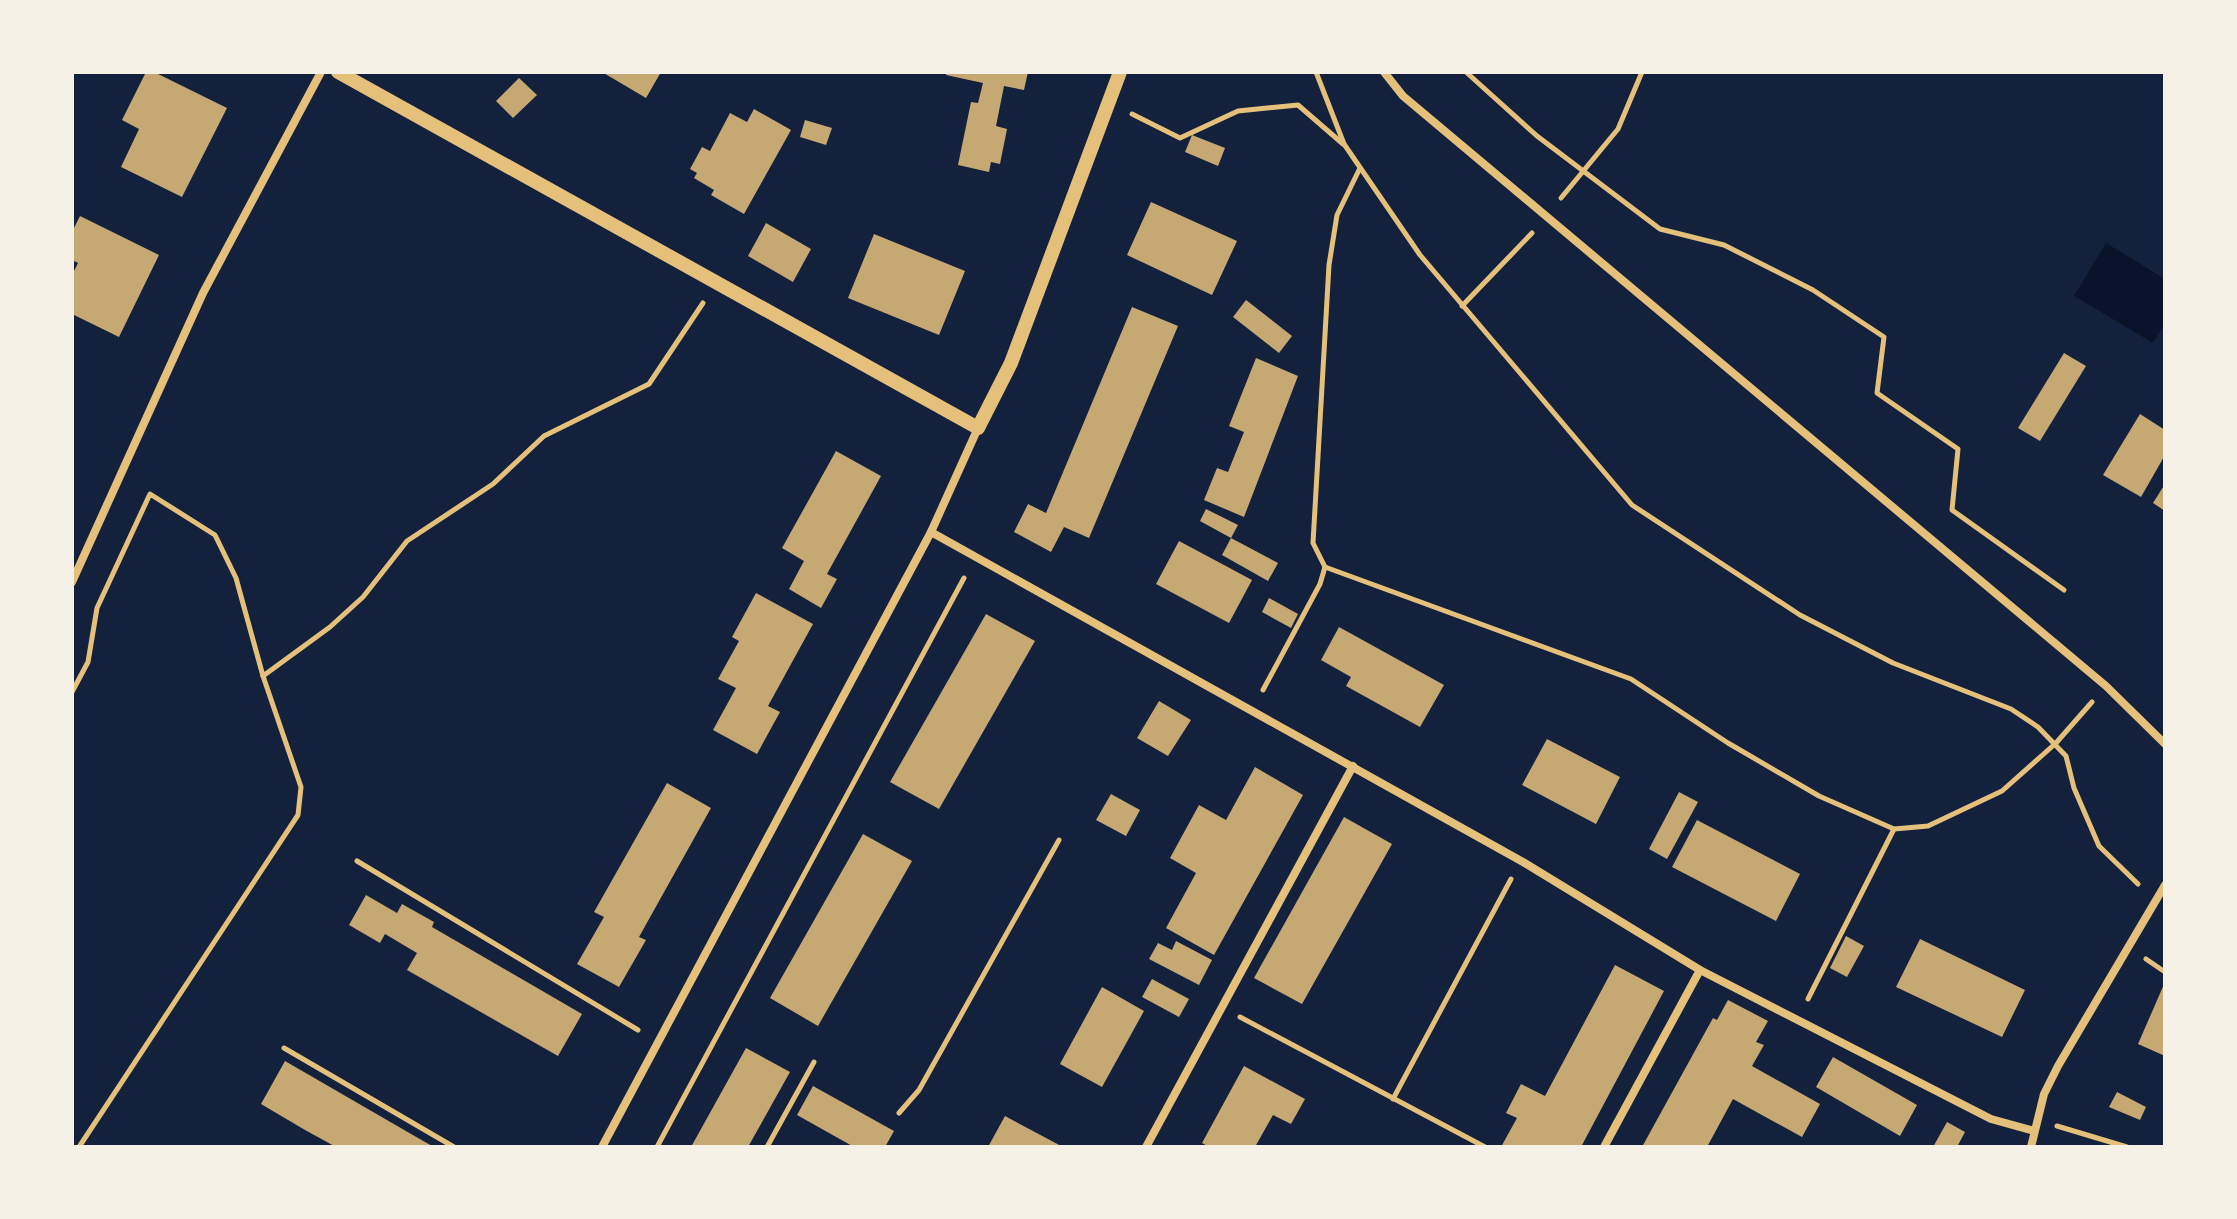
<svg xmlns="http://www.w3.org/2000/svg" width="2237" height="1219" font-family="Quicksand,sans-serif">
  <style>
    .water { fill: #0b132b }
    .building { fill: #c6a872 }
    .lines { fill: none; stroke-linecap: round; stroke-linejoin: round }
    .path { stroke: #e5c07b; stroke-width: 5 }
    .minor { stroke: #e5c07b; stroke-width: 8 }
    .tertiary { stroke: #e5c07b; stroke-width: 14 }
  </style>
  <rect width="100%" height="100%" fill="#14213d"/>
  <path class="water" d="M 2106,243 L 2165,279 L 2165,324 L 2153,343 L 2074,296 Z"/>
  <g class="building">
    <path d="M 146,72 L 154,72 L 227,108 L 182,197 L 121,167 L 139,129 L 122,120 Z"/>
    <path d="M 602,72 L 661,72 L 646,98 Z"/>
    <path d="M 947,72 L 1028,72 L 1024,90 L 1004,86 L 996,126 L 1007,129 L 1000,164 L 991,162 L 989,172 L 958,165 L 971,102 L 978,103 L 983,83 L 946,75 Z"/>
    <path d="M 519,78 L 537,95 L 513,118 L 496,101 Z"/>
    <path d="M 754,109 L 791,130 L 744,214 L 711,195 L 714,190 L 694,178 L 697,173 L 690,169 L 702,147 L 710,151 L 730,113 L 747,122 Z"/>
    <path d="M 805,120 L 832,128 L 826,145 L 800,137 Z"/>
    <path d="M 1192,135 L 1225,148 L 1218,166 L 1185,152 Z"/>
    <path d="M 1151,202 L 1237,241 L 1212,295 L 1127,255 Z"/>
    <path d="M 80,216 L 159,255 L 119,337 L 72,314 L 72,275 L 78,263 L 72,260 L 72,232 Z"/>
    <path d="M 766,223 L 811,249 L 793,282 L 748,256 Z"/>
    <path d="M 874,234 L 965,271 L 939,335 L 848,298 Z"/>
    <path d="M 1246,300 L 1292,336 L 1279,353 L 1233,317 Z"/>
    <path d="M 1132,307 L 1178,326 L 1089,538 L 1064,527 L 1051,552 L 1014,532 L 1028,504 L 1046,513 Z"/>
    <path d="M 2064,353 L 2086,366 L 2040,441 L 2018,428 Z"/>
    <path d="M 1256,358 L 1298,376 L 1244,517 L 1204,500 L 1217,468 L 1228,472 L 1244,432 L 1229,426 Z"/>
    <path d="M 2140,414 L 2165,430 L 2165,455 L 2141,497 L 2103,475 Z"/>
    <path d="M 836,451 L 881,476 L 827,574 L 837,579 L 821,608 L 789,589 L 804,561 L 782,548 Z"/>
    <path d="M 2165,484 L 2165,511 L 2153,503 Z"/>
    <path d="M 1206,509 L 1238,525 L 1231,538 L 1200,521 Z"/>
    <path d="M 1231,538 L 1278,563 L 1268,581 L 1222,555 Z"/>
    <path d="M 1179,541 L 1252,580 L 1229,623 L 1156,584 Z"/>
    <path d="M 756,593 L 813,624 L 768,706 L 780,712 L 757,754 L 713,730 L 736,688 L 718,679 L 739,641 L 732,637 Z"/>
    <path d="M 1269,598 L 1298,614 L 1291,628 L 1262,612 Z"/>
    <path d="M 986,614 L 1035,641 L 939,809 L 890,782 Z"/>
    <path d="M 1339,627 L 1444,685 L 1420,727 L 1346,686 L 1351,677 L 1321,660 Z"/>
    <path d="M 1159,701 L 1191,720 L 1168,756 L 1137,738 Z"/>
    <path d="M 1547,739 L 1620,777 L 1596,824 L 1522,785 Z"/>
    <path d="M 1255,767 L 1303,795 L 1214,955 L 1166,928 L 1196,873 L 1170,858 L 1199,805 L 1226,820 Z"/>
    <path d="M 667,783 L 711,808 L 639,937 L 646,940 L 619,987 L 577,964 L 604,917 L 594,912 Z"/>
    <path d="M 1679,792 L 1698,802 L 1667,859 L 1649,849 Z"/>
    <path d="M 1111,794 L 1140,810 L 1126,836 L 1096,820 Z"/>
    <path d="M 1344,817 L 1392,844 L 1302,1004 L 1254,978 Z"/>
    <path d="M 1697,820 L 1800,874 L 1776,921 L 1672,867 Z"/>
    <path d="M 863,834 L 912,861 L 818,1026 L 770,998 Z"/>
    <path d="M 366,895 L 397,913 L 402,904 L 434,922 L 432,927 L 582,1014 L 558,1056 L 407,970 L 417,953 L 385,934 L 380,943 L 349,925 Z"/>
    <path d="M 1846,936 L 1864,946 L 1847,977 L 1830,968 Z"/>
    <path d="M 1920,939 L 2025,990 L 2002,1037 L 1896,987 Z"/>
    <path d="M 1176,941 L 1212,960 L 1199,985 L 1149,959 L 1158,943 L 1172,950 Z"/>
    <path d="M 1615,965 L 1664,991 L 1581,1147 L 1501,1147 L 1517,1118 L 1506,1113 L 1521,1084 L 1545,1096 Z"/>
    <path d="M 1152,979 L 1189,999 L 1179,1017 L 1142,997 Z"/>
    <path d="M 2165,982 L 2165,1056 L 2138,1044 Z"/>
    <path d="M 1102,987 L 1144,1011 L 1102,1087 L 1060,1064 Z"/>
    <path d="M 1728,1000 L 1768,1021 L 1756,1042 L 1764,1045 L 1752,1066 L 1820,1104 L 1802,1137 L 1733,1099 L 1707,1147 L 1642,1147 L 1713,1018 L 1717,1020 Z"/>
    <path d="M 746,1048 L 790,1072 L 748,1147 L 691,1147 Z"/>
    <path d="M 1833,1057 L 1917,1105 L 1900,1136 L 1816,1087 Z"/>
    <path d="M 285,1061 L 418,1138 L 434,1147 L 336,1147 L 305,1130 L 261,1104 Z"/>
    <path d="M 1244,1066 L 1305,1099 L 1291,1124 L 1273,1115 L 1255,1147 L 1209,1147 L 1202,1143 Z"/>
    <path d="M 813,1086 L 894,1131 L 885,1147 L 854,1147 L 797,1115 Z"/>
    <path d="M 2117,1092 L 2146,1107 L 2140,1120 L 2109,1107 Z"/>
    <path d="M 1005,1116 L 1063,1147 L 988,1147 Z"/>
    <path d="M 1947,1122 L 1965,1132 L 1957,1147 L 1933,1147 Z"/>
  </g>
  <g class="lines">
    <g class="path">
      <path d="M 1316,72 L 1344,144 L 1420,255 L 1632,505 L 1800,615 L 1893,663 L 2011,709 L 2038,727 L 2066,756 L 2074,788 L 2099,846 L 2138,884"/>
      <path d="M 1466,72 L 1537,136 L 1660,229 L 1724,245 L 1813,290 L 1884,337 L 1877,393 L 1958,449 L 1952,510 L 2064,590"/>
      <path d="M 1132,114 L 1180,138 L 1238,111 L 1298,105 L 1343,144"/>
      <path d="M 1360,168 L 1337,215 L 1329,265 L 1313,543 L 1325,567 L 1631,679 L 1728,743 L 1819,796 L 1894,829 L 1928,826 L 2002,791 L 2056,743 L 2092,702"/>
      <path d="M 1561,198 L 1618,129 L 1642,72"/>
      <path d="M 1462,306 L 1532,233"/>
      <path d="M 263,676 L 330,627 L 363,597 L 407,541 L 493,484 L 544,436 L 649,384 L 703,303"/>
      <path d="M 1263,690 L 1320,584 L 1325,567"/>
      <path d="M 72,692 L 88,662 L 97,608 L 150,494 L 215,535 L 236,578 L 263,676 L 301,787 L 298,815 L 79,1147"/>
      <path d="M 357,861 L 638,1030"/>
      <path d="M 2146,959 L 2165,972"/>
      <path d="M 1808,999 L 1894,829"/>
      <path d="M 1240,1017 L 1485,1147"/>
      <path d="M 284,1048 L 454,1147"/>
      <path d="M 1393,1099 L 1511,879"/>
      <path d="M 899,1113 L 919,1090 L 1059,840"/>
      <path d="M 2057,1126 L 2127,1147"/>
      <path d="M 657,1147 L 964,578"/>
      <path d="M 767,1147 L 814,1062"/>
    </g>
    <g class="minor">
      <path d="M 1384,72 L 1403,96 L 2106,686 L 2165,744"/>
      <path d="M 931,532 L 1523,862 L 1700,970 L 1991,1119 L 2034,1131"/>
      <path d="M 72,582 L 203,293 L 321,72"/>
      <path d="M 602,1147 L 931,532 L 978,428"/>
      <path d="M 1146,1147 L 1353,766"/>
      <path d="M 1604,1147 L 1700,970"/>
      <path d="M 2031,1147 L 2044,1094 L 2058,1066 L 2165,885"/>
    </g>
    <path class="tertiary" d="M 338,72 L 978,428 L 1011,363 L 1120,72"/>
  </g>
  <rect width="2237" height="1219" fill="none" stroke="#f6f1e7" stroke-width="148"/>
</svg>
